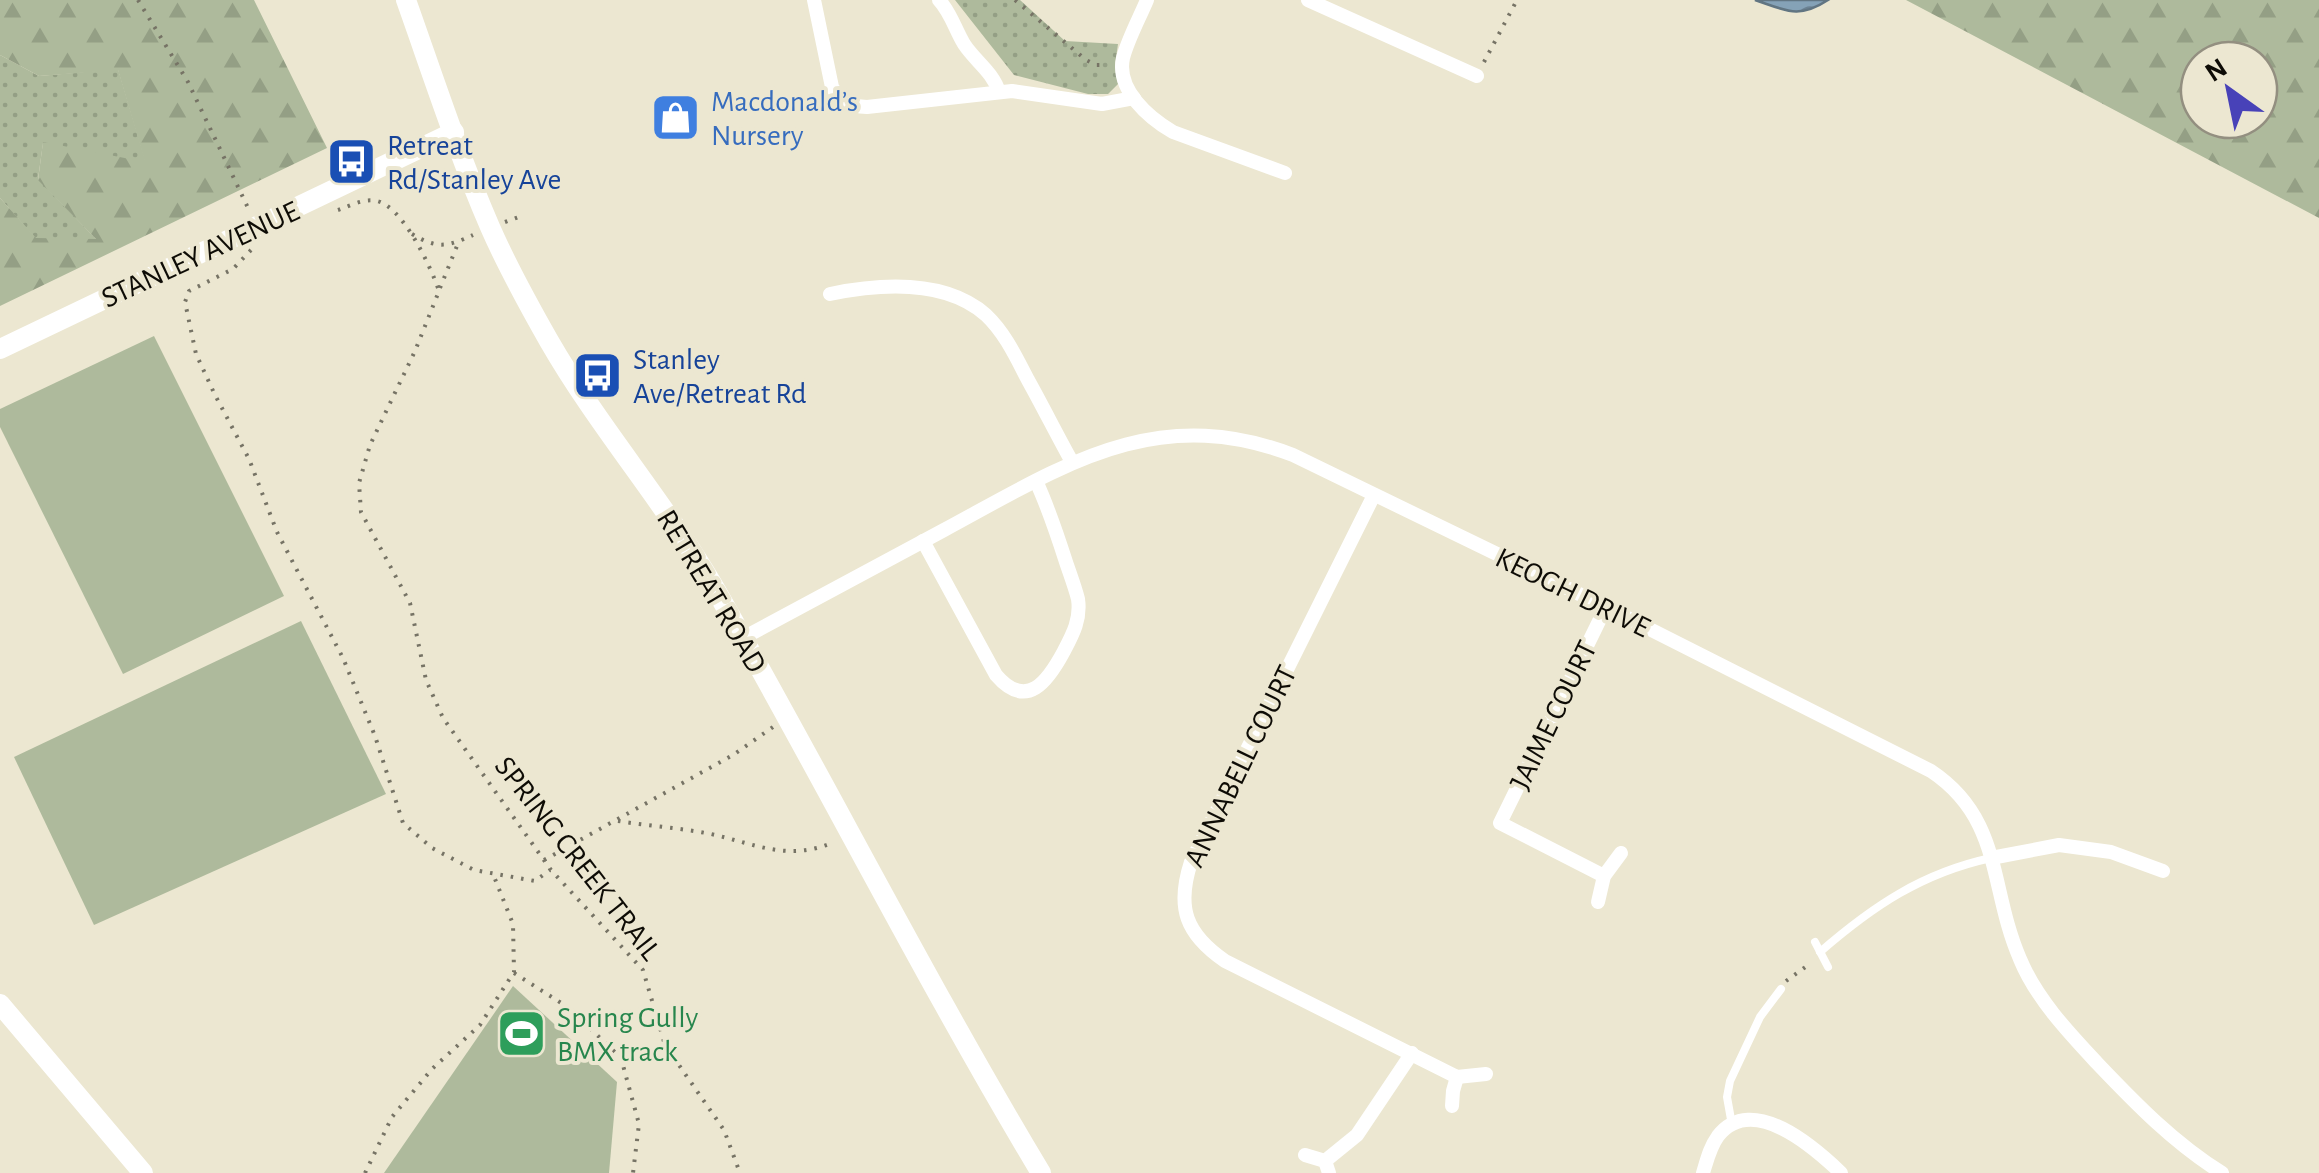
<svg xmlns="http://www.w3.org/2000/svg" width="2319" height="1173" font-family="'Alegreya Sans',sans-serif">
  <style>
    .grass { fill: url(#grass-dots) }
    .forest { fill: url(#forest-firs); fill-rule: evenodd }
    .pitch { fill: #aeba9c }
    .water { fill: url(#water-waves); stroke: #617582; stroke-width: 2.5 }
    .lines { fill: none; stroke-linecap: round; stroke-linejoin: round }
    .path { stroke: #767365; stroke-width: 4; stroke-dasharray: 2.5 8; stroke-linecap: butt }
    .lane { stroke: #fff; stroke-width: 8 }
    .street { stroke: #fff; stroke-width: 14 }
    .secondary { stroke: #fff; stroke-width: 20 }
    .labels { text-anchor: middle; stroke-width: 8; stroke-linejoin: round; paint-order: stroke }
    .shop-label { font-size: 30px; fill: #366cbe; stroke: #ece7d1; text-anchor: start }
    .transit-label { font-size: 30px; fill: #164399; stroke: #ece7d1; text-anchor: start }
    .street-label { font-size: 30px; fill: #0e0c06; stroke: #ece7d1 }
    .leisure-label { font-size: 30px; fill: #27864d; stroke: #ece7d1; text-anchor: start }
  </style>
  <defs>
    <pattern id="grass-dots" width="8" height="8" patternUnits="userSpaceOnUse" patternTransform="scale(2.5)"><rect width="8" height="8" fill="#aeba9c"/><path d="M2 2h.1M6 6h.1" fill="none" stroke="#949f85" stroke-width="1.8" stroke-linecap="round"/></pattern>
    <pattern id="forest-firs" width="22" height="20" patternUnits="userSpaceOnUse" patternTransform="scale(2.5)"><rect width="22" height="20" fill="#aeba9c"/><path d="M5 1l3.5 6h-7zM16 11l3.5 6h-7z" fill="#949f85"/></pattern>
    <pattern id="water-waves" width="16" height="10" patternUnits="userSpaceOnUse" patternTransform="scale(2.5)"><rect width="16" height="10" fill="#85a2b7"/><path d="M0 5q4-4 8 0t8 0" fill="none" stroke="#6b8293"/></pattern>
  </defs>
  <rect width="100%" height="100%" fill="#ece7d1"/>
  <g class="grass">
    <path d="M 955,0 L 1020,0 L 1065,41 L 1118,44 L 1115,65 L 1118,84 L 1108,94 L 1088,94 L 1014,75 Z"/>
    <path d="M 0,55 L 39,76 L 118,69 L 146,163 L 43,143 L 38,179 L 97,240 L 36,239 L 0,198 Z"/>
  </g>
  <g class="forest">
    <path d="M 0,0 L 254,0 L 327,148 L 0,306 L 0,198 L 36,238 L 96,239 L 38,180 L 43,142 L 145,162 L 118,70 L 39,76 L 0,55 Z"/>
    <path d="M 1906,0 L 2319,0 L 2319,218 ZM 2259,60 L 2259,120 L 2199,120 L 2199,60 Z"/>
  </g>
  <g class="pitch">
    <path d="M 154,336 L 284,596 L 123,674 L 0,427 L 0,409 Z"/>
    <path d="M 301,621 L 386,794 L 94,925 L 14,757 Z"/>
    <path d="M 513,986 L 617,1082 L 609,1173 L 384,1173 Z"/>
  </g>
  <path class="water" d="M 1755,0 L 1828,0 C 1799,19 1787,11 1755,0 Z"/>
  <g class="lines">
    <g class="path">
      <path d="M 138,0 L 188,82 L 250,212"/>
      <path d="M 1015,0 L 1086,60 L 1096,65 L 1107,65"/>
      <path d="M 1484,62 L 1517,0"/>
      <path d="M 338,210 C 350,206 363,198 377,201 C 403,207 431,267 439,291 L 415,351 L 370,445 L 359,483 L 361,512 L 410,603 L 426,680 L 443,718 L 551,870 L 643,970 L 665,1045 L 724,1130 L 740,1173"/>
      <path d="M 505,222 L 524,215"/>
      <path d="M 412,234 C 437,249 447,247 473,235"/>
      <path d="M 251,250 L 233,269 L 189,291 L 185,302 L 196,354 L 215,395 L 249,459 L 277,532 L 343,658 L 375,736 L 403,823 L 432,848 L 474,870 L 535,881 L 550,870"/>
      <path d="M 440,288 L 459,241"/>
      <path d="M 618,821 C 649,826 681,828 711,834 C 756,844 788,862 834,842"/>
      <path d="M 544,860 L 733,755 L 773,727"/>
      <path d="M 514,973 L 569,1008 L 621,1058 L 639,1124 L 633,1173"/>
      <path d="M 1786,981 L 1811,963"/>
      <path d="M 365,1173 L 392,1117 L 432,1069 L 480,1025 L 514,972 L 513,924 L 493,874"/>
    </g>
    <g class="lane">
      <path d="M 1815,942 L 1828,967"/>
      <path d="M 1820,952 C 1873,906 1922,873 1991,858"/>
      <path d="M 1732,1125 L 1727,1097 L 1730,1081 L 1760,1017 L 1781,989"/>
    </g>
    <g class="street">
      <path d="M 814,0 L 832,87 C 841,102 850,106 867,107 L 1012,91 L 1102,104 L 1134,98"/>
      <path d="M 939,0 C 951,13 955,29 964,44 C 975,61 993,72 999,92"/>
      <path d="M 1147,0 C 1139,19 1128,39 1123,58 C 1116,90 1149,118 1173,132 L 1285,173"/>
      <path d="M 1308,0 L 1477,76"/>
      <path d="M 830,294 C 879,284 945,279 986,315 C 1005,333 1016,357 1028,380 C 1043,407 1057,435 1072,462"/>
      <path d="M 1374,495 L 1191,862 C 1176,908 1186,934 1225,961 L 1457,1077 L 1486,1074"/>
      <path d="M 923,541 L 996,675 C 1027,711 1048,681 1064,651 C 1073,634 1081,619 1078,599 C 1075,587 1070,574 1066,562 C 1057,534 1048,507 1036,481"/>
      <path d="M 743,638 C 810,602 877,566 944,530 C 1061,467 1155,402 1293,455 L 1606,607 L 1931,771 C 2003,819 1989,888 2020,959 C 2036,998 2068,1032 2097,1063 C 2136,1104 2174,1143 2222,1173"/>
      <path d="M 1991,858 L 2059,845 L 2111,852 L 2163,871"/>
      <path d="M 1604,876 L 1500,823 L 1606,607"/>
      <path d="M 1598,902 L 1604,876 L 1621,853"/>
      <path d="M 1452,1106 L 1453,1091 L 1457,1077"/>
      <path d="M 1305,1155 L 1325,1161 L 1329,1173"/>
      <path d="M 1325,1161 L 1357,1135 L 1412,1053"/>
      <path d="M 1703,1173 C 1707,1160 1710,1147 1718,1136 C 1752,1092 1815,1148 1841,1173"/>
    </g>
    <g class="secondary">
      <path d="M 406,0 C 433,76 458,153 490,227 C 507,266 528,304 549,341 C 599,428 667,505 717,592 C 827,785 927,983 1041,1173"/>
      <path d="M 0,349 L 454,132"/>
      <path d="M 0,1004 L 143,1173"/>
    </g>
  </g>
  <defs>
    <symbol id="shop-square" viewBox="-11 -11 22 22"><rect x="-9" y="-9" width="18" height="18" rx="4" fill="#3f7fe0" stroke="#ece7d1"/><path d="M-5-2.5h2.3a2.7 3.5 0 0 1 5.4 0H5L5.5 6h-11ZM-1.5-2.5h3a1.5 2.3 0 0 0-3 0Z" fill="#fff"/></symbol>
    <symbol id="bus-square" viewBox="-11 -11 22 22"><rect x="-9" y="-9" width="18" height="18" rx="4" fill="#1a4fb4" stroke="#ece7d1"/><path d="M-5-6H5V4H4V6H2V4H-2V6H-4V4H-5ZM-3.5-4V0h7V-4ZM-3.5 1.2v1.5H-2V1.2ZM2 1.2v1.5H3.5V1.2Z" fill="#fff"/></symbol>
    <symbol id="stadium-square" viewBox="-11 -11 22 22"><rect x="-9" y="-9" width="18" height="18" rx="4" fill="#2e9e5b" stroke="#ece7d1"/><path d="M0-5a6.5 5 0 1 0 0 10a6.5 5 0 1 0 0-10ZM-3.5-1.8h7v3.6h-7Z" fill="#fff"/></symbol>
  </defs>
  <g fill-rule="evenodd">
    <use href="#shop-square" x="648" y="90" width="55" height="55"/>
    <use href="#bus-square" x="324" y="134" width="55" height="55"/>
    <use href="#bus-square" x="570" y="348" width="55" height="55"/>
    <use href="#stadium-square" x="494" y="1006" width="55" height="55"/>
  </g>
  <g class="labels">
    <g class="shop-label">
      <text x="711" y="111">Macdonald’s<tspan x="711" dy="34">Nursery</tspan></text>
    </g>
    <g class="transit-label">
      <text x="387" y="155">Retreat<tspan x="387" dy="34">Rd/Stanley Ave</tspan></text>
      <text x="633" y="369">Stanley<tspan x="633" dy="34">Ave/Retreat Rd</tspan></text>
    </g>
    <g class="street-label">
      <text transform="translate(200 254) rotate(-25)" y="10">STANLEY AVENUE</text>
      <text transform="translate(712 591) rotate(59)" y="10">RETREAT ROAD</text>
      <text transform="translate(1573 592) rotate(26)" y="10">KEOGH DRIVE</text>
      <text transform="translate(1553 715) rotate(-64)" y="10">JAIME COURT</text>
      <text transform="translate(1240 766) rotate(-64)" y="10">ANNABELL COURT</text>
      <text transform="translate(578 858) rotate(52)" y="10">SPRING CREEK TRAIL</text>
    </g>
    <g class="leisure-label">
      <text x="557" y="1027">Spring Gully<tspan x="557" dy="34">BMX track</tspan></text>
    </g>
  </g>
  <g transform="translate(2229 90) rotate(327)"><circle r="48" fill="#ece7d1" stroke="#938f80" stroke-width="2.5"/>
  <path d="M0-8L18 38L0 25L-18 38Z" fill="#4842b8"/>
  <text y="-15" font-size="28" font-weight="bold" text-anchor="middle" fill="#0e0c06">N</text>
  </g>
</svg>
